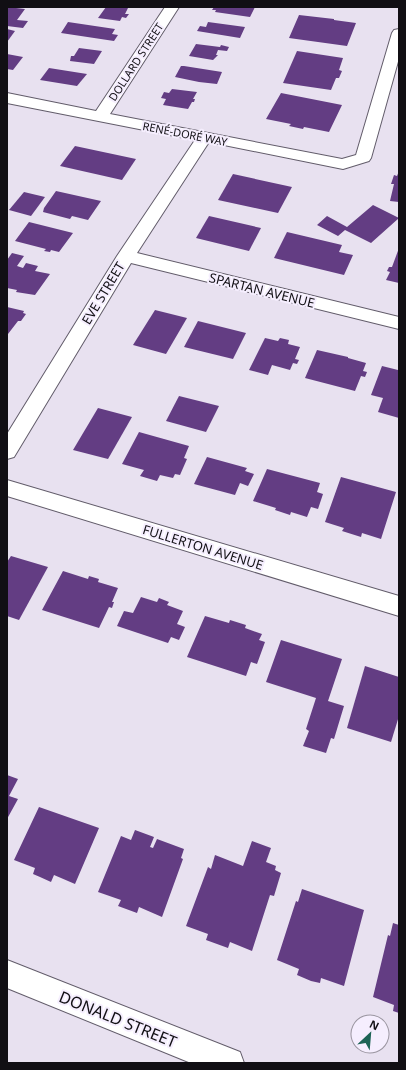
<svg xmlns="http://www.w3.org/2000/svg" width="406" height="1070" font-family="'Noto Sans',sans-serif">
  <style>
    .building { fill: #633d83 }
    .lines { fill: none; stroke-linecap: round; stroke-linejoin: round }
    .minor-casing { stroke: #625c6a; stroke-width: 2 }
    .tertiary-casing { stroke: #625c6a; stroke-width: 2 }
    .minor { fill: #fff; fill-rule: evenodd }
    .tertiary { fill: #fff; fill-rule: evenodd }
    .labels { text-anchor: middle; stroke-width: 4; stroke-linejoin: round; paint-order: stroke }
    .far-street-label { font-size: 11px; fill: #110f14; stroke: #f5eefe }
    .street-label { font-size: 13px; fill: #110f14; stroke: #f5eefe }
    .near-street-label { font-size: 16px; fill: #110f14; stroke: #f5eefe }
  </style>
  <rect width="100%" height="100%" fill="#e8e1f0"/>
  <g class="building">
    <path d="M 7,7 L 25,9 L 17,20 L 28,21 L 23,28 L 7,26 Z"/>
    <path d="M 106,7 L 128,8 L 125,14 L 129,14 L 126,18 L 122,17 L 120,21 L 98,18 Z"/>
    <path d="M 214,7 L 255,7 L 250,17 L 215,12 L 216,10 L 212,10 Z"/>
    <path d="M 299,15 L 334,19 L 334,20 L 356,23 L 347,46 L 289,38 Z"/>
    <path d="M 68,22 L 115,29 L 112,34 L 118,35 L 114,41 L 61,33 Z"/>
    <path d="M 208,22 L 245,27 L 240,38 L 197,31 L 200,26 L 206,27 Z"/>
    <path d="M 7,29 L 15,31 L 7,42 Z"/>
    <path d="M 196,44 L 220,47 L 221,45 L 229,47 L 227,51 L 218,50 L 216,55 L 218,55 L 213,60 L 189,56 Z"/>
    <path d="M 79,48 L 102,51 L 94,64 L 70,61 L 71,56 L 74,56 Z"/>
    <path d="M 297,51 L 343,58 L 339,70 L 342,71 L 339,78 L 336,78 L 331,90 L 283,83 Z"/>
    <path d="M 7,54 L 23,57 L 13,70 L 7,69 Z"/>
    <path d="M 181,66 L 184,66 L 222,72 L 217,84 L 199,82 L 175,77 Z"/>
    <path d="M 49,68 L 87,74 L 77,86 L 40,80 Z"/>
    <path d="M 172,89 L 197,92 L 193,99 L 195,99 L 194,102 L 192,102 L 188,109 L 163,105 L 166,99 L 161,98 L 164,92 L 169,93 Z"/>
    <path d="M 281,93 L 342,105 L 329,132 L 304,127 L 303,129 L 289,126 L 291,124 L 266,119 Z"/>
    <path d="M 75,146 L 136,159 L 122,180 L 60,166 Z"/>
    <path d="M 399,171 L 399,202 L 390,201 L 394,184 L 391,184 L 394,175 L 397,176 Z"/>
    <path d="M 233,174 L 292,187 L 278,213 L 218,200 Z"/>
    <path d="M 56,191 L 101,201 L 88,220 L 72,216 L 70,219 L 43,212 L 44,208 Z"/>
    <path d="M 24,192 L 45,197 L 31,216 L 9,210 Z"/>
    <path d="M 373,205 L 399,218 L 371,243 L 345,230 L 338,236 L 317,225 L 327,216 L 347,227 Z"/>
    <path d="M 209,216 L 261,228 L 249,251 L 196,238 Z"/>
    <path d="M 29,222 L 73,233 L 59,252 L 51,250 L 50,252 L 44,251 L 46,249 L 15,241 Z"/>
    <path d="M 287,232 L 342,245 L 339,252 L 353,255 L 344,275 L 274,258 Z"/>
    <path d="M 399,248 L 399,283 L 386,280 L 390,272 L 387,271 L 389,267 L 392,267 Z"/>
    <path d="M 12,253 L 24,256 L 17,266 L 23,268 L 26,263 L 38,266 L 35,271 L 50,274 L 35,295 L 16,292 L 17,290 L 7,288 L 7,260 Z"/>
    <path d="M 7,307 L 24,311 L 23,313 L 26,314 L 21,321 L 18,321 L 8,334 L 7,333 Z"/>
    <path d="M 155,310 L 187,318 L 166,354 L 133,345 Z"/>
    <path d="M 198,321 L 246,333 L 233,359 L 184,347 Z"/>
    <path d="M 265,338 L 278,341 L 280,338 L 289,340 L 288,344 L 300,347 L 295,359 L 299,360 L 297,364 L 293,363 L 290,370 L 272,365 L 268,375 L 249,370 Z"/>
    <path d="M 317,350 L 348,357 L 348,358 L 366,363 L 363,371 L 367,372 L 365,377 L 361,376 L 355,391 L 305,378 Z"/>
    <path d="M 382,366 L 398,370 L 399,367 L 399,418 L 378,412 L 383,398 L 371,395 Z"/>
    <path d="M 179,396 L 219,406 L 206,432 L 166,421 Z"/>
    <path d="M 98,408 L 132,417 L 108,459 L 73,450 Z"/>
    <path d="M 139,432 L 189,446 L 184,458 L 187,459 L 180,475 L 175,474 L 173,478 L 160,475 L 157,481 L 140,476 L 144,470 L 122,464 Z"/>
    <path d="M 207,457 L 247,468 L 245,471 L 254,474 L 248,486 L 240,483 L 235,495 L 194,484 Z"/>
    <path d="M 267,469 L 320,483 L 317,492 L 323,494 L 318,509 L 311,507 L 307,517 L 291,512 L 290,515 L 275,510 L 276,508 L 253,501 Z"/>
    <path d="M 341,477 L 396,492 L 381,539 L 362,533 L 361,537 L 342,531 L 344,528 L 325,522 Z"/>
    <path d="M 11,556 L 48,567 L 19,620 L 7,616 L 7,562 Z"/>
    <path d="M 63,571 L 88,579 L 89,576 L 99,579 L 98,582 L 118,588 L 112,602 L 114,602 L 112,608 L 109,607 L 99,628 L 42,610 Z"/>
    <path d="M 141,597 L 157,602 L 159,598 L 169,602 L 167,605 L 183,611 L 177,624 L 185,627 L 179,640 L 171,637 L 168,643 L 117,626 L 124,611 L 133,613 Z"/>
    <path d="M 205,616 L 229,623 L 230,620 L 246,625 L 245,628 L 262,634 L 259,640 L 265,642 L 257,664 L 251,662 L 246,676 L 187,657 Z"/>
    <path d="M 281,640 L 342,659 L 328,701 L 344,706 L 334,739 L 331,738 L 326,753 L 303,746 L 309,731 L 306,729 L 316,698 L 266,682 Z"/>
    <path d="M 365,666 L 399,677 L 399,716 L 391,742 L 347,728 Z"/>
    <path d="M 7,775 L 18,779 L 9,796 L 18,799 L 7,819 Z"/>
    <path d="M 39,807 L 99,828 L 75,884 L 54,875 L 51,882 L 40,877 L 33,874 L 35,868 L 14,860 Z"/>
    <path d="M 135,830 L 154,837 L 150,847 L 153,848 L 157,839 L 184,849 L 181,858 L 183,859 L 162,917 L 139,907 L 137,913 L 118,906 L 121,900 L 98,892 L 121,836 L 131,840 Z"/>
    <path d="M 252,841 L 271,848 L 266,862 L 276,866 L 275,870 L 281,873 L 274,896 L 270,895 L 252,951 L 230,942 L 228,948 L 206,940 L 208,934 L 186,926 L 208,867 L 211,869 L 215,855 L 243,866 Z"/>
    <path d="M 302,889 L 364,910 L 344,986 L 321,978 L 320,983 L 311,981 L 297,975 L 299,969 L 277,960 L 296,901 L 298,902 Z"/>
    <path d="M 393,923 L 399,925 L 399,1013 L 393,1011 L 394,1005 L 373,997 L 388,935 L 390,936 Z"/>
  </g>
  <g class="lines">
    <defs>
      <g id="minor">
        <path d="M 165,7 L 179,7 L 110,114 L 342,159 L 356,155 L 392,33 L 394,30 L 399,29 L 399,58 L 371,158 L 369,161 L 343,169 L 209,142 L 137,253 L 399,317 L 399,329 L 131,263 L 14,457 L 7,459 L 7,434 L 117,256 L 195,140 L 7,103 L 7,93 L 96,111 Z"/>
        <path d="M 7,480 L 399,596 L 399,616 L 7,496 Z"/>
      </g>
      <path id="tertiary" d="M 7,960 L 240,1052 L 244,1063 L 191,1063 L 7,988 Z"/>
    </defs>
    <use href="#minor" class="minor-casing"/>
    <use href="#tertiary" class="tertiary-casing"/>
    <use href="#minor" class="minor"/>
    <use href="#tertiary" class="tertiary"/>
  </g>
  <g class="labels">
    <g class="far-street-label">
      <text transform="translate(136 62) rotate(-57)" y="4">DOLLARD STREET</text>
      <text transform="translate(185 134) rotate(11)" y="4">RENÉ-DORÉ WAY</text>
    </g>
    <g class="street-label">
      <text transform="translate(262 290) rotate(14)" y="5">SPARTAN AVENUE</text>
      <text transform="translate(103 293) rotate(-59)" y="5">EVE STREET</text>
      <text transform="translate(203 547) rotate(17)" y="5">FULLERTON AVENUE</text>
    </g>
    <g class="near-street-label">
      <text transform="translate(118 1019) rotate(22)" y="6">DONALD STREET</text>
    </g>
  </g>
  <rect width="406" height="1070" fill="none" stroke="#110f14" stroke-width="16"/>
  <g transform="translate(370 1034) rotate(26)"><circle r="19" fill="#f5eefe" stroke="#9a95a0"/>
  <path d="M0-3L7 15L0 10L-7 15Z" fill="#1d6355"/>
  <text y="-6" font-size="11" font-weight="bold" text-anchor="middle" fill="#110f14">N</text>
  </g>
</svg>
